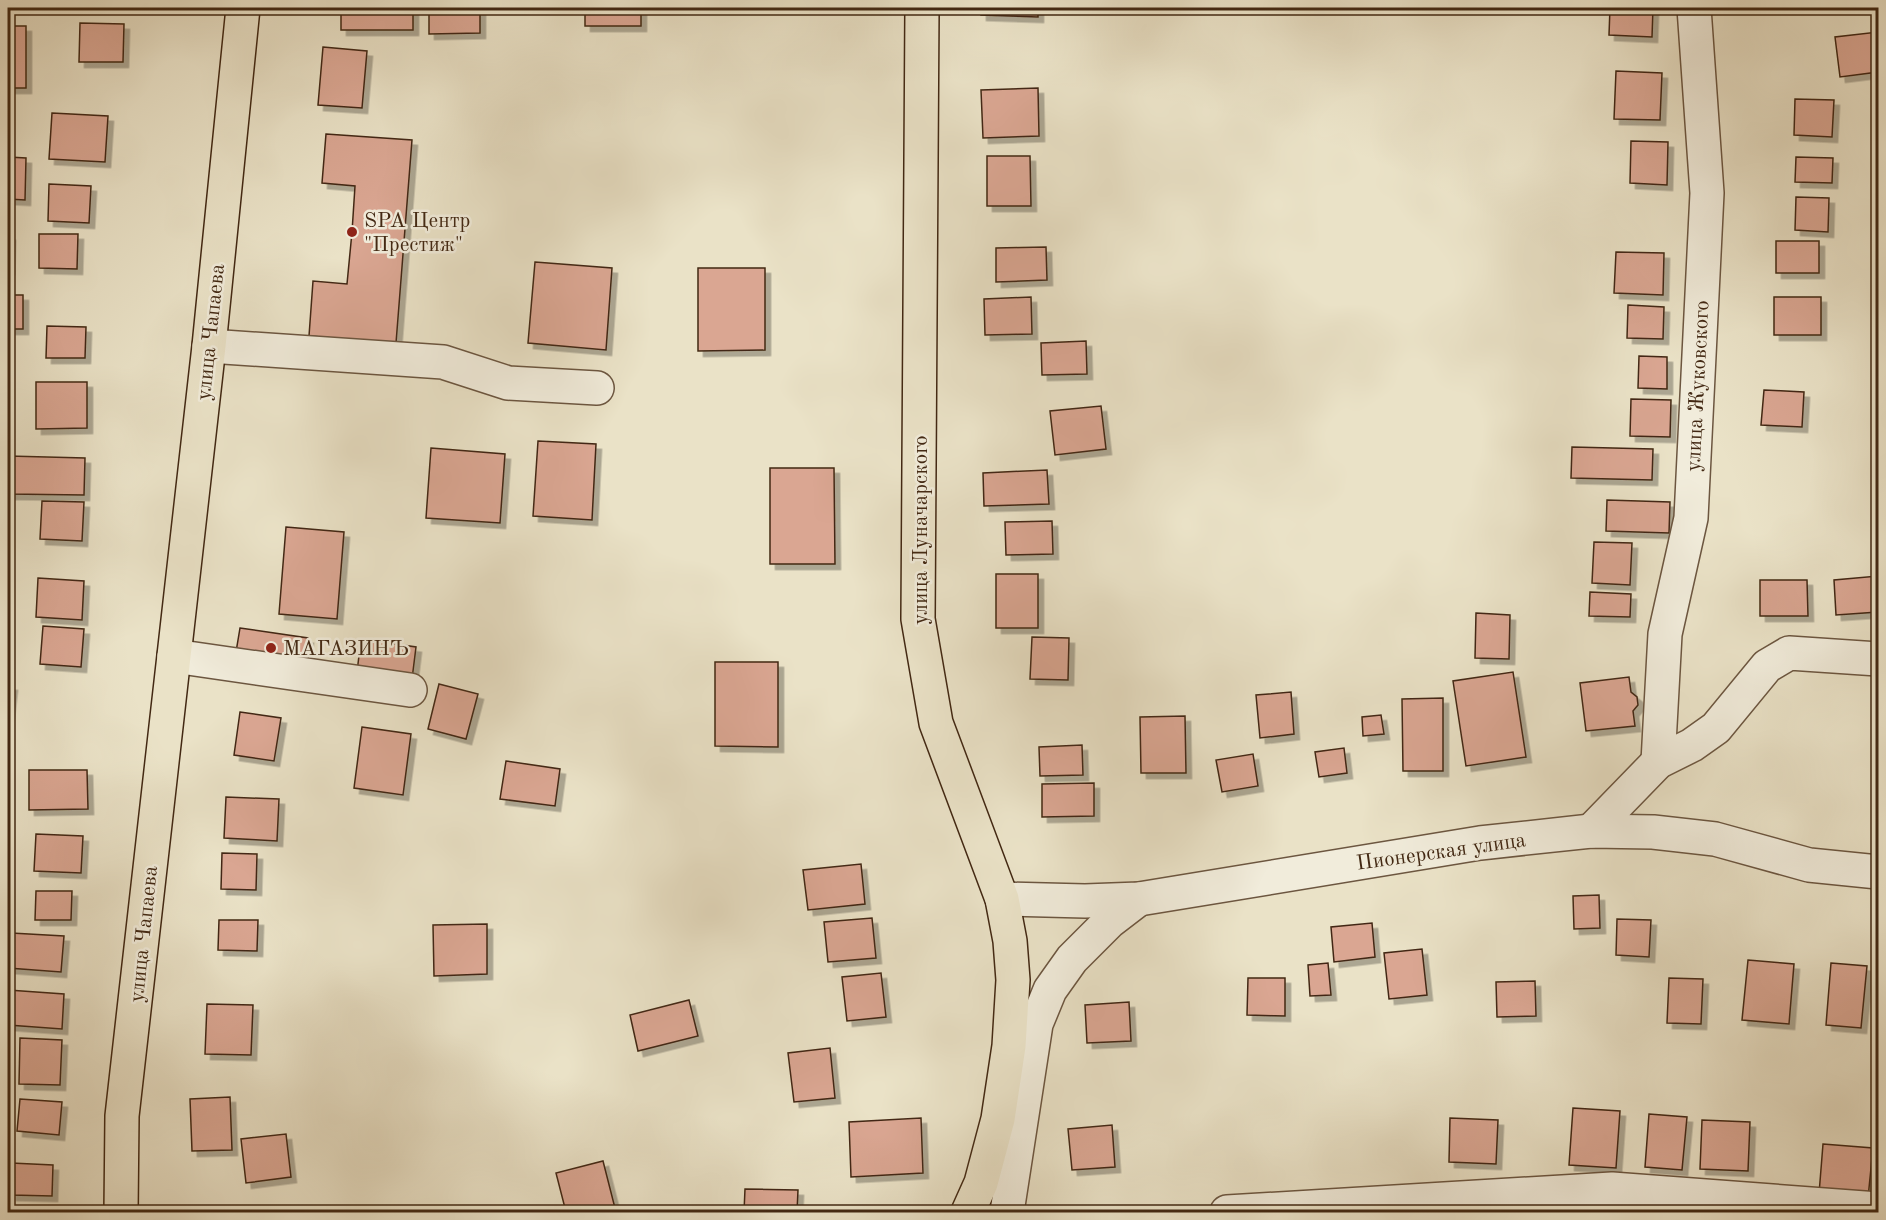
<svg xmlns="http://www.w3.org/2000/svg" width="1886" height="1220" font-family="'Old Standard TT',serif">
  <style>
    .building { fill: #daa692; stroke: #422813; stroke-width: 1.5; filter: url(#shadow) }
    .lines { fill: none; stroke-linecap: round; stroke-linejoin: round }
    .minor-casing { stroke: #6c5640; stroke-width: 36 }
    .major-casing { stroke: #422813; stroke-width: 36 }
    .minor { stroke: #f1ecdb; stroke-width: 33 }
    .major { stroke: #eae2c7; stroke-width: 33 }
    .poi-dot { fill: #8f2418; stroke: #f1ecdb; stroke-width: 2 }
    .labels { text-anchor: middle; stroke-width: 5; stroke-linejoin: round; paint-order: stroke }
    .poi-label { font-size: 21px; fill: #422813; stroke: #f1ecdb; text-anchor: start }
    .street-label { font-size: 21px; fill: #422813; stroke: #f1ecdb }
  </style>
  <defs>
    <filter id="shadow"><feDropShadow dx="5.5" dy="5.5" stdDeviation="0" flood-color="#0004"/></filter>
  </defs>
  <rect width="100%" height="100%" fill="#eae2c7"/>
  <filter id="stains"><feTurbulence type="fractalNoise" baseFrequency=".00333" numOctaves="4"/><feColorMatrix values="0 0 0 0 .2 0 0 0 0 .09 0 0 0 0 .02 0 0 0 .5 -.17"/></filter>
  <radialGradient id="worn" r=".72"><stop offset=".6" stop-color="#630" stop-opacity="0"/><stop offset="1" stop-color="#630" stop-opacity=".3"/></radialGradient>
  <g class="building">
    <rect x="341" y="8" width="72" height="22"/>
    <path d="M 429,8 L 480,8 L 480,33 L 429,34 Z"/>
    <rect x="585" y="8" width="56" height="18"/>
    <path d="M 981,8 L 1038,8 L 1038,17 L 981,15 Z"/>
    <path d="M 1610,8 L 1653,8 L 1652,37 L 1609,35 Z"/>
    <path d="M 80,23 L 124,24 L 123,62 L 79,62 Z"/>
    <rect x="8" y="26" width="18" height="62"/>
    <path d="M 1878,32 L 1878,72 L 1840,77 L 1835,37 Z"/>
    <path d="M 323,47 L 367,51 L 362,108 L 318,105 Z"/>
    <path d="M 1616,71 L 1662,73 L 1660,120 L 1614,119 Z"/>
    <path d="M 1038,88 L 1039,136 L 983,138 L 981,90 Z"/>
    <path d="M 1795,99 L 1834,100 L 1832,137 L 1794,135 Z"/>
    <path d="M 52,113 L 108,116 L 105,162 L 49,159 Z"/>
    <path d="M 326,134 L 412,140 L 396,343 L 309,336 L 313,281 L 347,284 L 352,232 L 355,186 L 322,183 Z"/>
    <path d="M 1631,141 L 1668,142 L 1667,185 L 1630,183 Z"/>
    <path d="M 987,156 L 1030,156 L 1031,206 L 987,206 Z"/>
    <path d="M 8,157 L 26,158 L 25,200 L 8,199 Z"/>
    <path d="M 1796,157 L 1833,158 L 1832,183 L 1795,182 Z"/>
    <path d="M 49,184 L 91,186 L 89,223 L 48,221 Z"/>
    <path d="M 1796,197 L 1829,198 L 1828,232 L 1795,230 Z"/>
    <path d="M 39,234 L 78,234 L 77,269 L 39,268 Z"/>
    <path d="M 8,235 L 10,235 L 9,269 L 8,269 Z"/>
    <rect x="1776" y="241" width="43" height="32"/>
    <path d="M 1046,247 L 1047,280 L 996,282 L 996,248 Z"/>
    <path d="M 1616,252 L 1664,253 L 1663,295 L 1614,293 Z"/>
    <path d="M 535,262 L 612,268 L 606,350 L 528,343 Z"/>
    <path d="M 698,268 L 765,268 L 765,350 L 698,351 Z"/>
    <rect x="8" y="295" width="15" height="34"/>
    <path d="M 1031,297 L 1032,334 L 985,335 L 984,299 Z"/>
    <rect x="1774" y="297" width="47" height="38"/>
    <path d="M 1628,305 L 1664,307 L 1663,339 L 1627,338 Z"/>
    <path d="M 47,326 L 86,327 L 85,358 L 46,358 Z"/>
    <path d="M 1086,341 L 1087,374 L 1042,375 L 1041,343 Z"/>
    <path d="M 1639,356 L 1667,357 L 1667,389 L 1638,388 Z"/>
    <path d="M 36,382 L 87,382 L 87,428 L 36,429 Z"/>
    <path d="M 1764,390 L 1804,392 L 1802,427 L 1761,425 Z"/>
    <path d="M 1631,399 L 1671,400 L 1670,437 L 1630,436 Z"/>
    <path d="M 1101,406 L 1106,449 L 1055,455 L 1050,411 Z"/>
    <path d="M 538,441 L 596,444 L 592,520 L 533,516 Z"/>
    <path d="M 1572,447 L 1653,449 L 1652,480 L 1571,478 Z"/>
    <path d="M 431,448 L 505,454 L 500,523 L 426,518 Z"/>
    <path d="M 8,456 L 85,458 L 84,495 L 8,494 Z"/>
    <path d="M 770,468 L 834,468 L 835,564 L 770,564 Z"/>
    <path d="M 1047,470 L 1049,504 L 984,506 L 983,473 Z"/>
    <path d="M 1607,500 L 1670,502 L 1669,533 L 1606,531 Z"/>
    <path d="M 42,501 L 84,502 L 82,541 L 40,539 Z"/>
    <path d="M 1052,521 L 1053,554 L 1006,555 L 1005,522 Z"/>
    <path d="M 286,527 L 344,532 L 337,619 L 279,614 Z"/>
    <path d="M 1594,542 L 1632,543 L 1630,585 L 1592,583 Z"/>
    <rect x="996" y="574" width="42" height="54"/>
    <path d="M 1878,576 L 1878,612 L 1836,615 L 1834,580 Z"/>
    <path d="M 38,578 L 84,581 L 82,620 L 36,617 Z"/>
    <path d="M 1760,580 L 1807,580 L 1808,616 L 1760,616 Z"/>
    <path d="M 1590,592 L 1631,594 L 1630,617 L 1589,616 Z"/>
    <path d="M 1476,613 L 1510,615 L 1509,659 L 1475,658 Z"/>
    <path d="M 43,626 L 84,629 L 81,667 L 40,664 Z"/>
    <path d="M 240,628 L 308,638 L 303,669 L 235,658 Z"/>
    <path d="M 1032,637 L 1069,638 L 1068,680 L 1030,679 Z"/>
    <path d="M 361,639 L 416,647 L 412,679 L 357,672 Z"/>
    <path d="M 715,662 L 778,662 L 778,747 L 715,746 Z"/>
    <path d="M 1513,672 L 1526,757 L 1466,766 L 1453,681 Z"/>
    <path d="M 1629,677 L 1631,692 L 1637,697 L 1638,705 L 1633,711 L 1635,726 L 1586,731 L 1580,683 Z"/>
    <path d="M 439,684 L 478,694 L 466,739 L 428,729 Z"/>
    <path d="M 8,685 L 12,685 L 8,719 Z"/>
    <path d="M 1291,692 L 1294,734 L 1260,738 L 1256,695 Z"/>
    <path d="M 1443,698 L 1443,771 L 1403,771 L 1402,699 Z"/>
    <path d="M 240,712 L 281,718 L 274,761 L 234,755 Z"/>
    <path d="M 1381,715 L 1384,734 L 1363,736 L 1362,717 Z"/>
    <path d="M 1185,716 L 1186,773 L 1141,773 L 1140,717 Z"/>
    <path d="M 362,727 L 411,734 L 403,795 L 354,788 Z"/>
    <path d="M 1082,745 L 1083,775 L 1040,776 L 1039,747 Z"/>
    <path d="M 1344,748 L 1347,773 L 1319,777 L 1315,752 Z"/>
    <path d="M 1253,754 L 1258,786 L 1222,792 L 1216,760 Z"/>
    <path d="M 506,761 L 560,769 L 555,806 L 500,799 Z"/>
    <path d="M 29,770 L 87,770 L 88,809 L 29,810 Z"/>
    <path d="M 1094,783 L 1094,816 L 1042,817 L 1042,784 Z"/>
    <path d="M 226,797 L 279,799 L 277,841 L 224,838 Z"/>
    <path d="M 36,834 L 83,836 L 81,873 L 34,871 Z"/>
    <path d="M 222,853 L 257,854 L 256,890 L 221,889 Z"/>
    <path d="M 861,864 L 865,904 L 808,910 L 803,870 Z"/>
    <path d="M 36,891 L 72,891 L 71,920 L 35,920 Z"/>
    <path d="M 1599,895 L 1600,928 L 1574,929 L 1573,896 Z"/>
    <path d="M 872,918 L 876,958 L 828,962 L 824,922 Z"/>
    <path d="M 1617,919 L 1651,920 L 1649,957 L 1616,955 Z"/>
    <path d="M 219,920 L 258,920 L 257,951 L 218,950 Z"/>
    <path d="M 1372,923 L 1375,957 L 1334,962 L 1331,927 Z"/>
    <path d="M 487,924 L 487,974 L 434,976 L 433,925 Z"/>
    <path d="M 11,933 L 64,936 L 61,972 L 8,968 Z"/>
    <path d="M 1422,949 L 1427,995 L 1389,999 L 1384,953 Z"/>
    <path d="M 1748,960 L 1794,964 L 1789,1024 L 1742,1020 Z"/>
    <path d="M 1328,963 L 1331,995 L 1310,996 L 1308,965 Z"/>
    <path d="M 1831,963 L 1867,966 L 1861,1028 L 1826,1025 Z"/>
    <path d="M 881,973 L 886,1017 L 847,1021 L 842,977 Z"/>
    <path d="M 1248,978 L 1285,978 L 1285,1016 L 1247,1015 Z"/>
    <path d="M 1669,978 L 1703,979 L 1701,1024 L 1667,1023 Z"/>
    <path d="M 1535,981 L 1536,1016 L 1497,1017 L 1496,982 Z"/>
    <path d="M 8,990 L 64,994 L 62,1029 L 8,1025 Z"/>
    <path d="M 689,1000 L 698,1036 L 638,1051 L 630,1015 Z"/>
    <path d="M 1129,1002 L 1131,1041 L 1087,1043 L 1085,1005 Z"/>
    <path d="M 207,1004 L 253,1005 L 251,1055 L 205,1054 Z"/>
    <path d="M 20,1038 L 62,1040 L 60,1085 L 19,1084 Z"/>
    <path d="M 830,1048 L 835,1098 L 794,1102 L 788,1053 Z"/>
    <path d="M 230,1097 L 232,1150 L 192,1151 L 190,1099 Z"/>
    <path d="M 20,1099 L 62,1102 L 59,1135 L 17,1131 Z"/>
    <path d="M 1573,1108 L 1620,1111 L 1616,1168 L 1569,1165 Z"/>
    <path d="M 1649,1114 L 1687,1117 L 1682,1170 L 1645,1167 Z"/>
    <path d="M 921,1118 L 923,1173 L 851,1177 L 849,1122 Z"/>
    <path d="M 1450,1118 L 1498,1120 L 1496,1164 L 1449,1162 Z"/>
    <path d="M 1702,1120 L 1750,1122 L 1748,1171 L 1700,1169 Z"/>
    <path d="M 1112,1125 L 1115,1167 L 1072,1170 L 1068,1129 Z"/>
    <path d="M 286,1134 L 291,1177 L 246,1183 L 241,1139 Z"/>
    <path d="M 1823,1144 L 1873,1148 L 1868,1198 L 1819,1194 Z"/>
    <path d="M 603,1161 L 616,1212 L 566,1212 L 556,1173 Z"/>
    <path d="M 11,1163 L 53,1165 L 52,1196 L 11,1195 Z"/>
    <path d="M 745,1189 L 798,1190 L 797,1212 L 744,1212 Z"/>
  </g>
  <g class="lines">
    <defs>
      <g id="minor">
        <path d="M 209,346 L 443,362 L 508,383 L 597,388"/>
        <path d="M 174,656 L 410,690"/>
        <path d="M 1658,762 L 1665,634 L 1691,518 L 1707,193 L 1694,8"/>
        <path d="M 1591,831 L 1658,762 L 1692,745 L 1716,728 L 1767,666 L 1789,653 L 1878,659"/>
        <path d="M 1002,899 L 1085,901 L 1139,899 L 1480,843 L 1591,831 L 1653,832 L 1715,839 L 1809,865 L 1878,872"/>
        <path d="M 1007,1212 L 1036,1024 L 1050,990 L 1072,959 L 1109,922 L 1139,899"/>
        <path d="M 1227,1212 L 1612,1189 L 1878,1209"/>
      </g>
      <g id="major">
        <path d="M 922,8 L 918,619 L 936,723 L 1002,899 L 1010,941 L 1013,980 L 1009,1046 L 998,1119 L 981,1183 L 968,1212"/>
        <path d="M 121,1212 L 122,1116 L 209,346 L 243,8"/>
      </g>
    </defs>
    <use href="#minor" class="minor-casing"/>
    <use href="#major" class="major-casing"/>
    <use href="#minor" class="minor"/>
    <use href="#major" class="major"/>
  </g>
  <g class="poi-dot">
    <circle cx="352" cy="232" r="6"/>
    <circle cx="271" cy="648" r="6"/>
  </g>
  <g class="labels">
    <g class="poi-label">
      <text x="364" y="227">SPA Центр<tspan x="364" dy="24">"Престиж"</tspan></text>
      <text x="283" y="655">МАГАЗИНЪ</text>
    </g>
    <g class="street-label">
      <text transform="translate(210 332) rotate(-84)" y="7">улица Чапаева</text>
      <text transform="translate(1697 386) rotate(-87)" y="7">улица Жуковского</text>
      <text transform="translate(920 530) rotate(-90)" y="7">улица Луначарского</text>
      <text transform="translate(1441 851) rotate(-8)" y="7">Пионерская улица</text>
      <text transform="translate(143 934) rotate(-84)" y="7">улица Чапаева</text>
    </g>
  </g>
  <rect width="1886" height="1220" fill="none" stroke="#eae2c7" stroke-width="30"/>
  <rect x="9" y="9" width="1868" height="1202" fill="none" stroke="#422813" stroke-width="3"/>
  <rect x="15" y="15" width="1856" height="1190" fill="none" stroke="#422813" stroke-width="1.5"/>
  <rect width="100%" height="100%" filter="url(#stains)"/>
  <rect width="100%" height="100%" fill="url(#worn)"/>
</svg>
